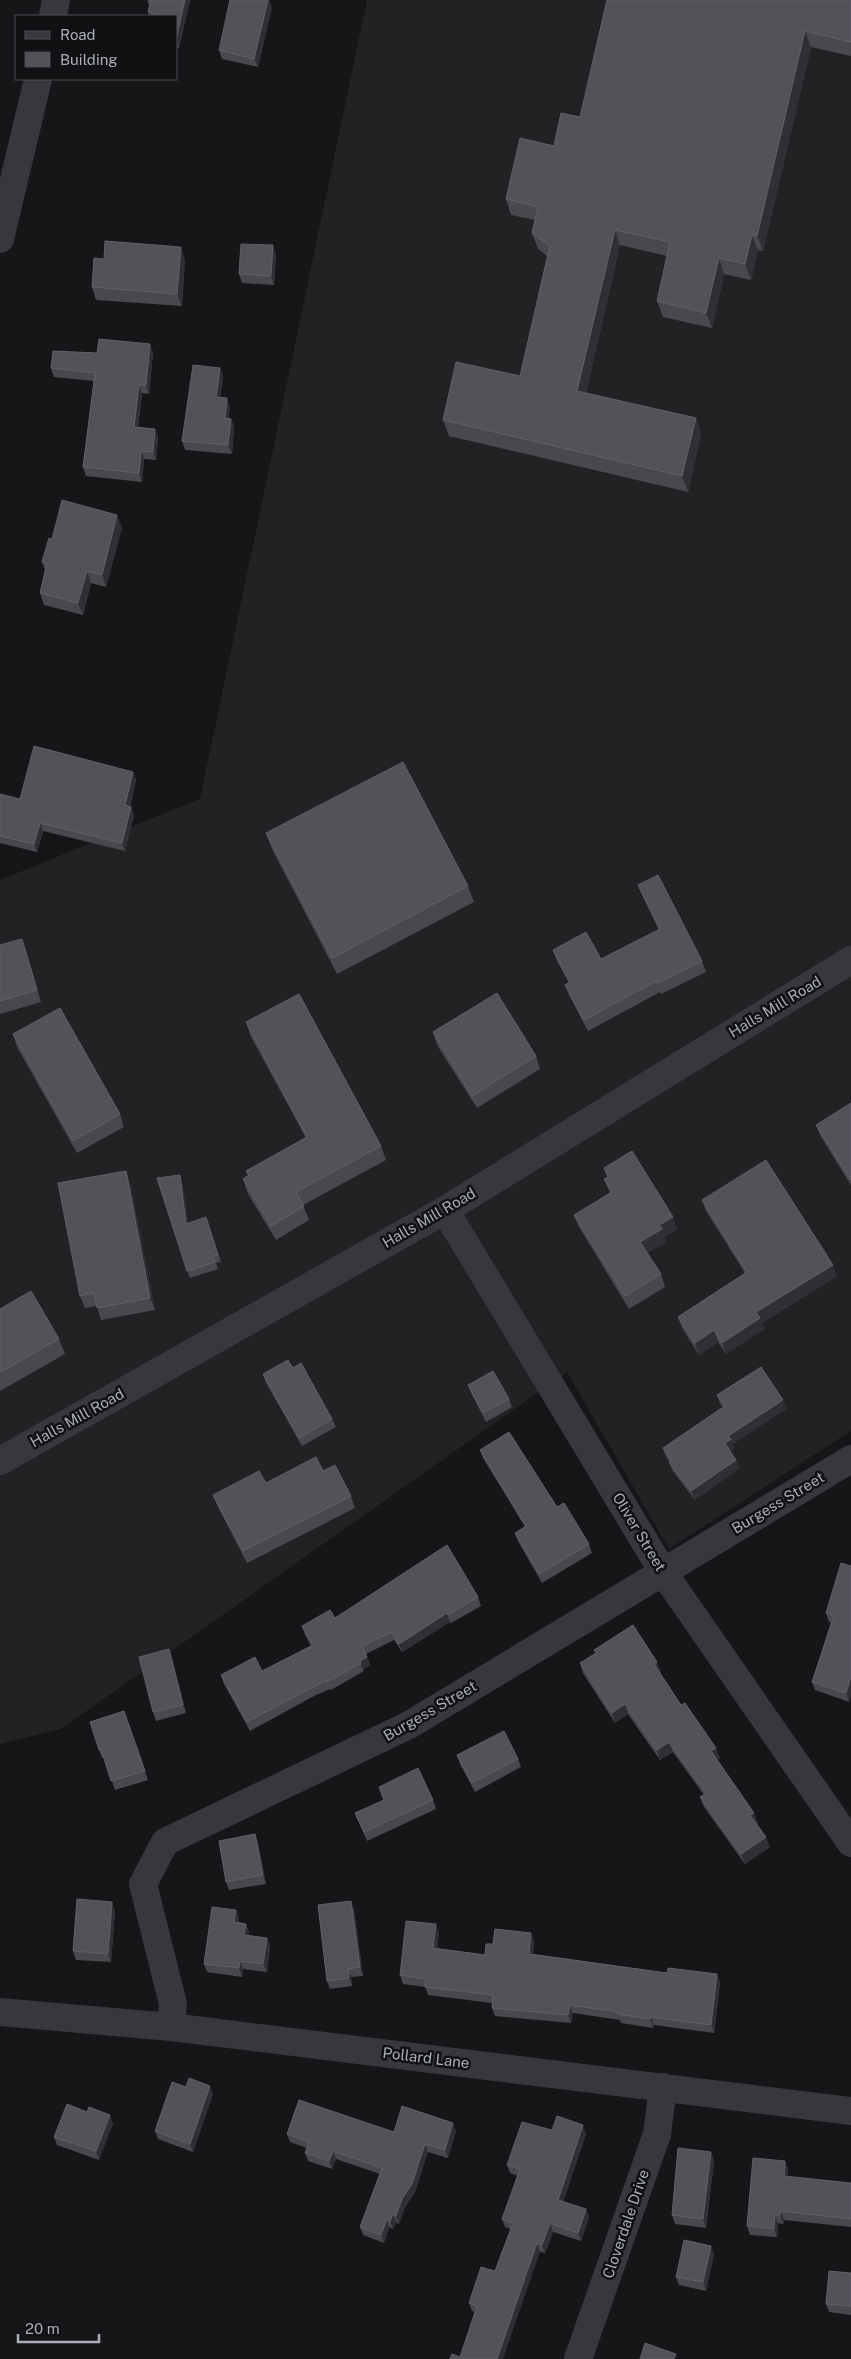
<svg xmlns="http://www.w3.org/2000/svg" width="851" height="2359" font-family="'Public Sans',sans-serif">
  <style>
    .built { fill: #222225 }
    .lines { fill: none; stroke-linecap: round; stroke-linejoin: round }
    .minor { stroke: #37383d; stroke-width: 28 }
    .wall { fill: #47494d }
    .shaded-wall { fill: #2f3033 }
    .building { fill: #525359; stroke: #5f6168 }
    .labels { text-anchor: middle; stroke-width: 5; stroke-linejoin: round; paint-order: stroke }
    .street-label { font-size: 15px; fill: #a8adb8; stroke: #111113 }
  </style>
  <rect width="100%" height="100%" fill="#161618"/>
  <path class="built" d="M 367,0 L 851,0 L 851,1431 L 669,1549 L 567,1372 L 61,1729 L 0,1744 L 0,880 L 200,799 Z"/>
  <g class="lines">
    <g class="minor">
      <path d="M 53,16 L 56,0"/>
      <path d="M 0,239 L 38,79"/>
      <path d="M 445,1210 L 663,1572 L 851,1843"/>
      <path d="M 0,1461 L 445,1210 L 851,960"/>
      <path d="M 0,2012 L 171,2027 L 851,2111"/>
      <path d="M 171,2027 L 173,2004 L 143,1884 L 165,1842 L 409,1725 L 851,1459"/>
      <path d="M 578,2359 L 657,2134 L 663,2087"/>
    </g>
  </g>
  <g class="wall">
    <path d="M 190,0 L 179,48 L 176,47 L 176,16 L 150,16 L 148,12 L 150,5 L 148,2 Z"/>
    <path d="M 851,0 L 851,56 L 811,47 L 763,251 L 758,250 L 751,280 L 724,274 L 712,328 L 663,317 L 657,301 L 667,256 L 620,245 L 586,393 L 696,418 L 701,434 L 688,492 L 449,436 L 443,420 L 520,376 L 547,256 L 538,249 L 532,233 L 535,220 L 511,215 L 506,199 L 580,117 Z"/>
    <path d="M 272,7 L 258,67 L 222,59 L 219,50 Z"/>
    <path d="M 276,254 L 274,285 L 242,283 L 239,274 Z"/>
    <path d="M 104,259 L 185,259 L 182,306 L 96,300 L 92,287 Z"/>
    <path d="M 153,352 L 149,394 L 142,393 L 138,427 L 155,429 L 158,438 L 156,460 L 144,459 L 142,482 L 86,476 L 83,467 L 94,381 L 54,377 L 51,368 L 97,353 Z"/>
    <path d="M 220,368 L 223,377 L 220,397 L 230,406 L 228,419 L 231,419 L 234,427 L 232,454 L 185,450 L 182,441 Z"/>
    <path d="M 122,527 L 106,587 L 91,583 L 83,615 L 44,605 L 40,593 L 45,570 L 42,562 L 52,539 Z"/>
    <path d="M 133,772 L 136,780 L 130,807 L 131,807 L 134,815 L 125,851 L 43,831 L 37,852 L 0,843 L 0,794 L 20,799 Z"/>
    <path d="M 266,833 L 468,886 L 474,902 L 337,974 L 272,849 Z"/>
    <path d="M 638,885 L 702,961 L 706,972 L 661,994 L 660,992 L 588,1031 L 569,995 L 565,985 L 569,983 L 557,961 L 553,950 L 601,959 L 659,930 L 642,895 Z"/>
    <path d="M 0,945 L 26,951 L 41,1002 L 0,1014 Z"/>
    <path d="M 246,1022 L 381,1146 L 386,1160 L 303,1205 L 309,1220 L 276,1240 L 248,1194 L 243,1179 L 248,1176 L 246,1171 L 306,1138 L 251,1037 Z"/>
    <path d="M 433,1032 L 536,1056 L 540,1069 L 477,1108 L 437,1045 Z"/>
    <path d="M 13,1034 L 120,1114 L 124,1127 L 77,1153 L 17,1047 Z"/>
    <path d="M 851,1103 L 851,1185 L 821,1137 L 816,1125 Z"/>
    <path d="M 604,1168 L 677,1229 L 664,1237 L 666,1242 L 647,1253 L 661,1274 L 665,1287 L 629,1309 L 579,1227 L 574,1215 L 610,1193 L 604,1179 L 607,1177 Z"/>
    <path d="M 126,1171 L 130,1183 L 155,1310 L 101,1320 L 97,1306 L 85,1308 L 80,1296 Z"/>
    <path d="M 182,1182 L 188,1223 L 206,1217 L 221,1262 L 216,1263 L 218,1269 L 190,1278 L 187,1271 Z"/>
    <path d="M 702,1200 L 837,1276 L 762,1323 L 764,1329 L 726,1354 L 718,1342 L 699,1355 L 682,1328 L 678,1317 L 745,1273 L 706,1211 Z"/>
    <path d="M 0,1309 L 59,1339 L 65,1354 L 0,1391 Z"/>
    <path d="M 293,1368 L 332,1419 L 336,1427 L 302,1446 L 266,1383 L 263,1374 Z"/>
    <path d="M 468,1385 L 509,1399 L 512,1407 L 486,1422 L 471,1393 Z"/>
    <path d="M 717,1395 L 786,1409 L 732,1444 L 734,1448 L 730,1451 L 736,1460 L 739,1468 L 695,1500 L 672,1470 L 669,1461 L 666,1457 L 663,1448 L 723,1407 L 720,1404 Z"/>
    <path d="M 480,1450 L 557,1507 L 589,1544 L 592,1553 L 542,1583 L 518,1541 L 515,1533 L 525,1527 L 483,1458 Z"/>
    <path d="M 323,1471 L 351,1496 L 355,1508 L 247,1563 L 218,1507 L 213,1495 Z"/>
    <path d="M 851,1566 L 849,1702 L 815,1690 L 812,1682 L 831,1622 L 829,1622 L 826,1613 Z"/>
    <path d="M 478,1597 L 481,1606 L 451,1623 L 450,1622 L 402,1652 L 394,1640 L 366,1654 L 370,1665 L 363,1670 L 364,1671 L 331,1690 L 330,1689 L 316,1695 L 250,1731 L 224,1684 L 221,1675 L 262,1671 L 311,1646 L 305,1635 L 302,1626 L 335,1618 Z"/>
    <path d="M 172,1658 L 186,1713 L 156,1721 L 153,1712 Z"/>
    <path d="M 580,1663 L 661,1672 L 660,1673 L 681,1705 L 720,1758 L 717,1760 L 758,1823 L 756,1824 L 770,1847 L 745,1864 L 704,1807 L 700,1797 L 704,1795 L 673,1752 L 660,1760 L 628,1714 L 615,1723 L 583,1673 Z"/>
    <path d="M 124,1711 L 148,1780 L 115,1790 L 104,1757 L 102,1758 L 99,1750 Z"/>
    <path d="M 457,1755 L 518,1759 L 521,1767 L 475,1792 L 460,1764 Z"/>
    <path d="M 379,1787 L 433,1800 L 436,1809 L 367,1841 L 355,1813 L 384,1800 Z"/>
    <path d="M 255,1834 L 258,1843 L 266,1884 L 229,1890 L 226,1882 Z"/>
    <path d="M 354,1909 L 363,1976 L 351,1977 L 352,1986 L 330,1989 L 327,1981 Z"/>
    <path d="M 236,1910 L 239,1919 L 238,1923 L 246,1924 L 249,1932 L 248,1935 L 267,1938 L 270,1946 L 267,1972 L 243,1969 L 242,1977 L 207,1972 L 204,1964 Z"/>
    <path d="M 115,1911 L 111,1962 L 76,1960 L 73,1951 Z"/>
    <path d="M 439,1933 L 437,1949 L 485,1955 L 493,1944 L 531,1933 L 534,1942 L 533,1954 L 667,1973 L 717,1974 L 720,1983 L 714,2033 L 654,2025 L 653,2028 L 621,2023 L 620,2020 L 573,2013 L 571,2023 L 495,2016 L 492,2008 L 492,2003 L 428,1995 L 425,1987 L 403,1984 L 400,1975 Z"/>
    <path d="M 186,2087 L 213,2094 L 193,2152 L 158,2139 L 155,2131 Z"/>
    <path d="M 113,2123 L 99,2160 L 57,2145 L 54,2137 Z"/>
    <path d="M 552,2130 L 586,2134 L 563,2202 L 586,2209 L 589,2217 L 581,2241 L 553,2232 L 545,2253 L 540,2252 L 460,2357 L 475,2312 L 472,2311 L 469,2303 L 495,2271 L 511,2229 L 505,2227 L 502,2219 L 518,2176 L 510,2173 L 507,2165 Z"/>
    <path d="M 456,2131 L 448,2158 L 428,2152 L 415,2192 L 405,2207 L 399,2224 L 396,2222 L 393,2229 L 389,2227 L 384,2243 L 363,2235 L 360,2227 L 380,2174 L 336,2159 L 332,2169 L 308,2161 L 305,2153 L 307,2148 L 290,2142 L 287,2134 Z"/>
    <path d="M 714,2160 L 706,2228 L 675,2224 L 672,2215 Z"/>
    <path d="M 785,2161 L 788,2169 L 787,2177 L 851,2183 L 851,2227 L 784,2220 L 783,2224 L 778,2223 L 777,2237 L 750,2235 L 747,2226 Z"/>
    <path d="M 714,2254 L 706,2291 L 679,2285 L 676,2277 Z"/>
    <path d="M 851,2273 L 851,2315 L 829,2312 L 826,2304 Z"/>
  </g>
  <g class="shaded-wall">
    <path d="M 185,0 L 190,0 L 179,48 L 176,39 Z"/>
    <path d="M 268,0 L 269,0 L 272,7 L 258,67 L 254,59 Z"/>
    <path d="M 805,31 L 811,47 L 763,251 L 757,236 Z"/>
    <path d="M 615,230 L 620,245 L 583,406 L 577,391 Z"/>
    <path d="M 752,235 L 758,250 L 751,280 L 745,264 Z"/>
    <path d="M 273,245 L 276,254 L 274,285 L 271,276 Z"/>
    <path d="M 181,247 L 185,259 L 182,306 L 177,294 Z"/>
    <path d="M 719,258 L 724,274 L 712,328 L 706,313 Z"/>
    <path d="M 150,344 L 153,352 L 149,394 L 146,385 Z"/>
    <path d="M 220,368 L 223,377 L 219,405 L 216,397 Z"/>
    <path d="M 139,385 L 142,393 L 137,435 L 134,427 Z"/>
    <path d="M 227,398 L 230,406 L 228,427 L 225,418 Z"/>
    <path d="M 696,418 L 701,434 L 688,492 L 682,476 Z"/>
    <path d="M 231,419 L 234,427 L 232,454 L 228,445 Z"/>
    <path d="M 155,429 L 158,438 L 156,460 L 153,452 Z"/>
    <path d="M 141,451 L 144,459 L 142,482 L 139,473 Z"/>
    <path d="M 117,515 L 122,527 L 106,587 L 102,575 Z"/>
    <path d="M 87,571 L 91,583 L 83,615 L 78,603 Z"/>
    <path d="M 133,772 L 136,780 L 128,813 L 125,805 Z"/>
    <path d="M 131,807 L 134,815 L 125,851 L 122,843 Z"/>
    <path d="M 40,823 L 43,831 L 37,852 L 34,844 Z"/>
    <path d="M 22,939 L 26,951 L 41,1002 L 37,990 Z"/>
    <path d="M 126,1171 L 130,1183 L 155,1310 L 150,1298 Z"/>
    <path d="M 180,1175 L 182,1182 L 189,1231 L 186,1224 Z"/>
    <path d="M 673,1217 L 677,1229 L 664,1237 L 666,1242 L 645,1255 L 640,1242 L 659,1225 Z"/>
    <path d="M 833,1265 L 837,1276 L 762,1323 L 764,1329 L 726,1354 L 722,1343 L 756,1312 Z"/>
    <path d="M 714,1330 L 718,1342 L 699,1355 L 695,1343 Z"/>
    <path d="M 783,1400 L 786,1409 L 732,1444 L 734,1448 L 728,1452 L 725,1443 L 728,1436 Z"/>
    <path d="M 736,1460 L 739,1468 L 695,1500 L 691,1491 Z"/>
    <path d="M 447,1613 L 450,1622 L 402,1652 L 399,1644 Z"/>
    <path d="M 169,1649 L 172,1658 L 186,1713 L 183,1705 Z"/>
    <path d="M 367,1657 L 370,1665 L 363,1670 L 360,1661 Z"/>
    <path d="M 657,1662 L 661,1672 L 658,1674 L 654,1664 Z"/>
    <path d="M 851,1677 L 851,1696 L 849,1702 L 846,1693 Z"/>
    <path d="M 625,1704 L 628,1714 L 615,1723 L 612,1713 Z"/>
    <path d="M 669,1742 L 673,1752 L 660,1760 L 657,1750 Z"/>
    <path d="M 716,1748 L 720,1758 L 715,1761 L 711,1751 Z"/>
    <path d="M 754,1813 L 758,1823 L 754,1825 L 750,1815 Z"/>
    <path d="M 255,1834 L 258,1843 L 266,1884 L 263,1875 Z"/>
    <path d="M 766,1837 L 770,1847 L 745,1864 L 741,1854 Z"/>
    <path d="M 351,1901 L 354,1909 L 363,1976 L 360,1967 Z"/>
    <path d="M 112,1902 L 115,1911 L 111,1962 L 108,1954 Z"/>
    <path d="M 236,1910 L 239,1919 L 237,1931 L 234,1922 Z"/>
    <path d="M 246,1924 L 249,1932 L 247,1943 L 244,1935 Z"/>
    <path d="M 436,1924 L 439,1933 L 436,1957 L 433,1948 Z"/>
    <path d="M 531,1933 L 534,1942 L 532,1962 L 529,1954 Z"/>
    <path d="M 267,1938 L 270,1946 L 267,1972 L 263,1964 Z"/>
    <path d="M 240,1961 L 243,1969 L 242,1977 L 239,1968 Z"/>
    <path d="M 348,1969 L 351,1977 L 352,1986 L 349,1978 Z"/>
    <path d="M 717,1974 L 720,1983 L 714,2033 L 711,2025 Z"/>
    <path d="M 570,2005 L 573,2013 L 571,2023 L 568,2015 Z"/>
    <path d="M 651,2017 L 654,2025 L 653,2028 L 650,2019 Z"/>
    <path d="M 210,2086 L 213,2094 L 193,2152 L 190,2144 Z"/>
    <path d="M 110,2115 L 113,2123 L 99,2160 L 96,2151 Z"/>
    <path d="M 453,2123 L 456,2131 L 448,2158 L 445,2150 Z"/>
    <path d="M 583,2125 L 586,2134 L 561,2208 L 558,2200 Z"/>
    <path d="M 425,2144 L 428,2152 L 415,2192 L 405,2207 L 399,2224 L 396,2216 L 402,2199 Z"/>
    <path d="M 333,2151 L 336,2159 L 332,2169 L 329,2161 Z"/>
    <path d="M 711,2152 L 714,2160 L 706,2228 L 703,2219 Z"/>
    <path d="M 785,2161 L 788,2169 L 787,2185 L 784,2176 Z"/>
    <path d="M 586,2209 L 589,2217 L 581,2241 L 578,2233 Z"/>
    <path d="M 781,2211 L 784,2220 L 783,2224 L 780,2215 Z"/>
    <path d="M 393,2214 L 396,2222 L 393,2229 L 390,2221 Z"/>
    <path d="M 775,2215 L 778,2223 L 777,2237 L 774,2229 Z"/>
    <path d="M 387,2219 L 389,2227 L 384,2243 L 381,2235 Z"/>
    <path d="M 550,2223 L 553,2232 L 545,2253 L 542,2245 Z"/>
    <path d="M 537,2243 L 540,2252 L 503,2359 L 497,2359 Z"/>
    <path d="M 711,2246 L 714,2254 L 706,2291 L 703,2282 Z"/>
  </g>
  <g class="building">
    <path d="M 149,0 L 185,0 L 176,39 L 176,16 L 160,16 L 160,15 L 148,12 L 150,3 L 148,2 Z"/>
    <path d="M 230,0 L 268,0 L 254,59 L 219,50 Z"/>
    <path d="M 607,0 L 851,0 L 851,42 L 805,31 L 757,236 L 752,235 L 745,264 L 719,258 L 706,313 L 657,301 L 670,242 L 615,230 L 577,391 L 696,418 L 682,476 L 443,420 L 456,362 L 520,376 L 550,246 L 532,233 L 538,207 L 506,199 L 520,138 L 554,146 L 561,113 L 580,117 Z"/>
    <path d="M 105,241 L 181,247 L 177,294 L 92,287 L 94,258 L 104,259 Z"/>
    <path d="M 241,244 L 273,245 L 271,276 L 239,274 Z"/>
    <path d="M 99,339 L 150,344 L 146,385 L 139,385 L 134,427 L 155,429 L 153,452 L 141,451 L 139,473 L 83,467 L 95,373 L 51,368 L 53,351 L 97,353 Z"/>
    <path d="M 193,365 L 220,368 L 216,397 L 227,398 L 225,418 L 231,419 L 228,445 L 182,441 Z"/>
    <path d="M 62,500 L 117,515 L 102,575 L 87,571 L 78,603 L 40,593 L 47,564 L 42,562 L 49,538 L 52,539 Z"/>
    <path d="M 34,746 L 133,772 L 125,805 L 131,807 L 122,843 L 40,823 L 34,844 L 0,836 L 0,794 L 20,799 Z"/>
    <path d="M 403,762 L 468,886 L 332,958 L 266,833 Z"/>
    <path d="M 658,875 L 702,961 L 658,983 L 656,981 L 584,1020 L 565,985 L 570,982 L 553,950 L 586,932 L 601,959 L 660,929 L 638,885 Z"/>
    <path d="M 22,939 L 37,990 L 0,1001 L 0,945 Z"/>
    <path d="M 497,993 L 536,1056 L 472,1096 L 433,1032 Z"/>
    <path d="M 299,994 L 381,1146 L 296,1192 L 304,1206 L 271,1226 L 243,1179 L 249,1175 L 246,1171 L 307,1137 L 246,1022 Z"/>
    <path d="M 60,1008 L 120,1114 L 73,1141 L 13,1034 Z"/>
    <path d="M 851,1103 L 851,1180 L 816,1125 Z"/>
    <path d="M 632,1151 L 673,1217 L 659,1225 L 662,1229 L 640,1242 L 661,1274 L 625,1296 L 574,1215 L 612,1192 L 604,1179 L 609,1177 L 604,1168 Z"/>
    <path d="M 766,1160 L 833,1265 L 756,1312 L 760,1318 L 722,1343 L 714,1330 L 695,1343 L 678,1317 L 747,1272 L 702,1200 Z"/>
    <path d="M 126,1171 L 150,1298 L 97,1308 L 94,1293 L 80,1296 L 58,1183 Z"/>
    <path d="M 180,1175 L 186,1224 L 206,1217 L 218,1255 L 213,1256 L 215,1262 L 187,1271 L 157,1178 Z"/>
    <path d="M 31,1291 L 59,1339 L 0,1372 L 0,1309 Z"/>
    <path d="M 288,1360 L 293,1368 L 301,1363 L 332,1419 L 299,1438 L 263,1374 Z"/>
    <path d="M 761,1367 L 783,1400 L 728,1436 L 731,1439 L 725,1443 L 736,1460 L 691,1491 L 669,1462 L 671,1460 L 663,1448 L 725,1406 L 717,1395 Z"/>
    <path d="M 493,1371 L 509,1399 L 483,1413 L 468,1385 Z"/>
    <path d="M 509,1432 L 557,1507 L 564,1503 L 589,1544 L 539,1574 L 515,1533 L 526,1526 L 480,1450 Z"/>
    <path d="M 316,1457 L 323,1471 L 335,1465 L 351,1496 L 243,1551 L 213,1495 L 259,1471 L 266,1483 Z"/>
    <path d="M 447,1545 L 478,1597 L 448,1615 L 447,1613 L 399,1644 L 391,1632 L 362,1646 L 367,1657 L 360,1661 L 361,1663 L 327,1682 L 326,1680 L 313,1687 L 247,1722 L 221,1675 L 255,1657 L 262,1671 L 313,1645 L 302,1626 L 330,1610 L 335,1618 Z"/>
    <path d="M 841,1563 L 851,1566 L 851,1677 L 846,1693 L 812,1682 L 834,1616 L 826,1613 Z"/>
    <path d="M 633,1625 L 657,1662 L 654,1664 L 681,1705 L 685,1703 L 716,1748 L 711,1751 L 754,1813 L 750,1815 L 766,1837 L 741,1854 L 700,1797 L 706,1793 L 669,1742 L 657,1750 L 625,1704 L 612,1713 L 580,1663 L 596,1653 L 594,1650 Z"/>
    <path d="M 169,1649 L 183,1705 L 153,1712 L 139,1657 Z"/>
    <path d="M 124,1711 L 145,1771 L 111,1781 L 101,1749 L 99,1750 L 90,1722 Z"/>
    <path d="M 504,1731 L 518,1759 L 472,1783 L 457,1755 Z"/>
    <path d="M 418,1768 L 433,1800 L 364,1832 L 355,1813 L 384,1800 L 379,1787 Z"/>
    <path d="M 255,1834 L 263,1875 L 226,1882 L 219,1841 Z"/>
    <path d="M 77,1899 L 112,1902 L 108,1954 L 73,1951 Z"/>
    <path d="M 351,1901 L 360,1967 L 348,1969 L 349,1978 L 327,1981 L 318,1905 Z"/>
    <path d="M 212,1907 L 236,1910 L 234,1922 L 246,1924 L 244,1935 L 267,1938 L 263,1964 L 240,1961 L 239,1968 L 204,1964 Z"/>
    <path d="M 406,1921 L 436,1924 L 433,1948 L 485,1955 L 486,1944 L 493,1944 L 495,1929 L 531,1933 L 529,1954 L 667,1973 L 668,1968 L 717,1974 L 711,2025 L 651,2017 L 650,2019 L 618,2014 L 618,2012 L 570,2005 L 568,2015 L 492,2008 L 493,1995 L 425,1987 L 426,1979 L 400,1975 Z"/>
    <path d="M 189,2078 L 210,2086 L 190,2144 L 155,2131 L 172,2082 L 186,2087 Z"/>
    <path d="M 299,2100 L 394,2132 L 402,2106 L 453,2123 L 445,2150 L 425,2144 L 412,2184 L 402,2199 L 396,2216 L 393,2214 L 390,2221 L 387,2219 L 381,2235 L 360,2227 L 382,2168 L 333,2151 L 329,2161 L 305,2153 L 309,2142 L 287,2134 Z"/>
    <path d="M 67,2104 L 87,2112 L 89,2107 L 110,2115 L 96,2151 L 54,2137 Z"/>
    <path d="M 557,2116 L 583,2125 L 558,2200 L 586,2209 L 578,2233 L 550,2223 L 542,2245 L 537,2243 L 497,2359 L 450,2359 L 452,2354 L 460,2357 L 477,2306 L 469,2303 L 481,2267 L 495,2271 L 513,2223 L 502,2219 L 520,2169 L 507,2165 L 522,2122 L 552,2130 Z"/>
    <path d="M 678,2148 L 711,2152 L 703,2219 L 672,2215 Z"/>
    <path d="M 753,2158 L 785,2161 L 784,2176 L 851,2183 L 851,2219 L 781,2211 L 780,2215 L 775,2215 L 774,2229 L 747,2226 Z"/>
    <path d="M 684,2240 L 711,2246 L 703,2282 L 676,2277 Z"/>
    <path d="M 829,2271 L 851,2273 L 851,2306 L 826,2304 Z"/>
    <path d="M 645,2343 L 676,2354 L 674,2359 L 640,2359 Z"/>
  </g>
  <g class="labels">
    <g class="street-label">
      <text transform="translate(775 1007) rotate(-31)" y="5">Halls Mill Road</text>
      <text transform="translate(429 1218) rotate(-30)" y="5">Halls Mill Road</text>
      <text transform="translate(77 1418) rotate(-29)" y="5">Halls Mill Road</text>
      <text transform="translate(778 1503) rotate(-31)" y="5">Burgess Street</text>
      <text transform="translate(639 1532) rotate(59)" y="5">Oliver Street</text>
      <text transform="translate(430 1711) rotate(-30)" y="5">Burgess Street</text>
      <text transform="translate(426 2058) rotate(7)" y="5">Pollard Lane</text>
      <text transform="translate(626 2224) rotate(-71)" y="5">Cloverdale Drive</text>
    </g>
  </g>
  <rect x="15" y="15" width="162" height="65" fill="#111113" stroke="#4d4f55"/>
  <rect x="25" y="31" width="25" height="8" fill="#37383d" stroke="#4d4f55"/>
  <text x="60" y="40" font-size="15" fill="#a8adb8">Road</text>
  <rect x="25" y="52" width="25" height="15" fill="#525359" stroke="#4d4f55"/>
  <text x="60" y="65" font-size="15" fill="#a8adb8">Building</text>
  <path d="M18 2334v8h81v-8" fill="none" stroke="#a8adb8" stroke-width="2.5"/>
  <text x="25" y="2334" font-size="15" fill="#a8adb8" stroke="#111113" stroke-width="4" paint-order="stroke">20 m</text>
</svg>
